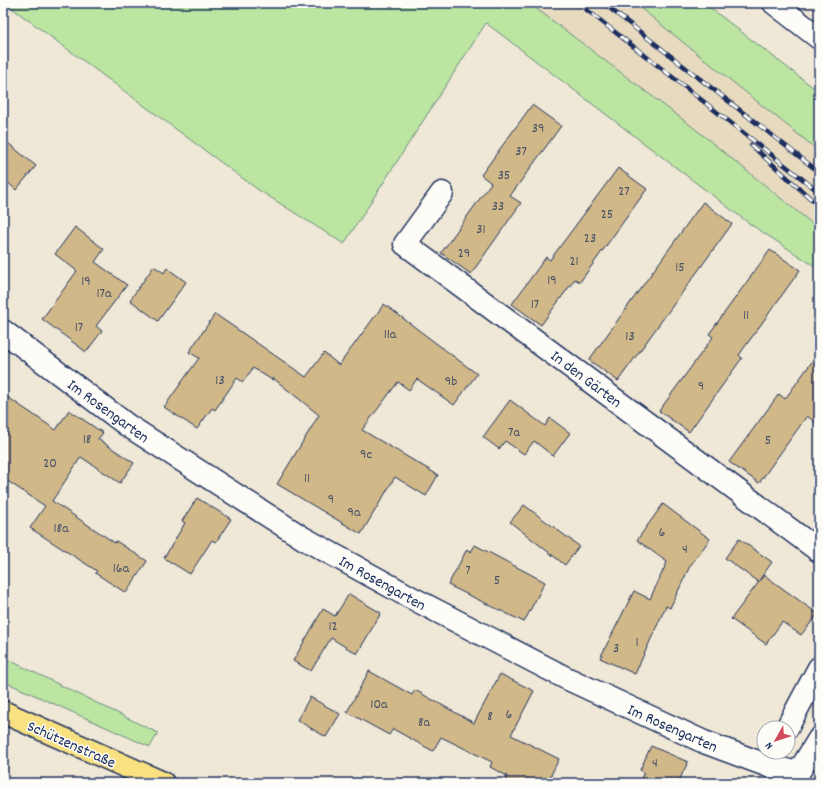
<svg xmlns="http://www.w3.org/2000/svg" width="822" height="786" font-family="Dekko,sans-serif">
  <style>
    .built { fill: #e7dabf }
    .green { fill: #bbe5a1; stroke: #6b8a80 }
    .building { fill: #d1b888; stroke: #1b2f5e }
    .lines { fill: none; stroke-linecap: round; stroke-linejoin: round }
    .minor-casing { stroke: #1b2f5e; stroke-width: 25 }
    .major-casing { stroke: #1b2f5e; stroke-width: 25 }
    .minor { stroke: #fdfcf7; stroke-width: 22 }
    .major { stroke: #f9e181; stroke-width: 22 }
    .rail-casing { stroke: #1b2f5e; stroke-width: 4.5 }
    .rail { stroke: #fdfcf7; stroke-width: 3; stroke-dasharray: 9; stroke-linecap: butt }
    .labels { text-anchor: middle; stroke-width: 3; stroke-linejoin: round; paint-order: stroke }
    .number-label { font-size: 14px; fill: #485168 }
    .street-label { font-size: 16px; fill: #1b2f5e; stroke: #fdfcf7 }
  </style>
  <rect width="100%" height="100%" fill="#f0e8d6"/>
  <filter id="ink" filterUnits="userSpaceOnUse"><feTurbulence type="fractalNoise" baseFrequency=".025" numOctaves="2"/><feDisplacementMap in="SourceGraphic" scale="8" xChannelSelector="R" yChannelSelector="G"/><feConvolveMatrix kernelMatrix="1 2 1 2 8 2 1 2 1" color-interpolation-filters="sRGB"/></filter>
  <g filter="url(#ink)">
    <path class="built" d="M 529,3 L 634,3 L 819,151 L 819,229 L 694,128 Z"/>
    <g class="green">
      <path d="M 5,3 L 529,3 L 694,128 L 819,229 L 819,269 L 750,224 L 486,23 L 344,244 L 257,189 Z"/>
      <path d="M 634,3 L 704,3 L 819,92 L 819,151 Z"/>
      <path d="M 3,657 L 158,733 L 150,747 L 3,681 Z"/>
    </g>
    <g class="building">
      <path d="M 532,105 L 561,126 L 510,196 L 521,203 L 471,274 L 441,253 L 491,183 L 481,175 Z"/>
      <path d="M 3,139 L 36,166 L 16,190 L 3,178 Z"/>
      <path d="M 618,168 L 647,189 L 580,282 L 575,279 L 541,325 L 512,304 L 546,257 L 550,260 Z"/>
      <path d="M 703,202 L 732,224 L 618,381 L 589,360 Z"/>
      <path d="M 75,227 L 104,249 L 95,262 L 127,285 L 96,326 L 102,331 L 86,352 L 42,319 L 77,271 L 55,254 Z"/>
      <path d="M 770,250 L 800,270 L 739,355 L 742,358 L 689,432 L 659,411 L 713,337 L 709,334 Z"/>
      <path d="M 154,266 L 164,273 L 167,268 L 186,282 L 158,321 L 130,300 Z"/>
      <path d="M 384,304 L 477,374 L 454,405 L 417,379 L 409,390 L 398,382 L 362,430 L 438,475 L 426,496 L 395,477 L 361,534 L 277,484 L 319,415 L 273,378 L 272,380 L 253,368 L 243,382 L 237,378 L 215,410 L 212,408 L 197,429 L 164,407 L 199,358 L 189,352 L 215,314 L 306,377 L 324,353 L 339,365 Z"/>
      <path d="M 819,352 L 819,425 L 807,416 L 759,483 L 729,462 L 779,394 L 785,399 Z"/>
      <path d="M 3,394 L 56,430 L 69,410 L 103,433 L 98,439 L 134,463 L 120,483 L 81,457 L 52,501 L 115,543 L 116,541 L 147,561 L 126,593 L 95,573 L 97,571 L 30,528 L 45,506 L 3,478 Z"/>
      <path d="M 510,400 L 545,426 L 550,418 L 570,433 L 553,456 L 534,441 L 524,454 L 505,441 L 499,449 L 483,437 Z"/>
      <path d="M 197,498 L 231,519 L 216,542 L 212,540 L 190,574 L 164,558 L 185,523 L 182,521 Z"/>
      <path d="M 663,504 L 710,539 L 690,566 L 670,608 L 666,606 L 635,674 L 600,658 L 634,591 L 650,599 L 667,562 L 637,540 Z"/>
      <path d="M 524,505 L 579,546 L 565,565 L 510,522 Z"/>
      <path d="M 739,539 L 772,562 L 758,582 L 725,558 Z"/>
      <path d="M 475,545 L 545,582 L 524,622 L 448,585 L 467,549 L 471,552 Z"/>
      <path d="M 764,575 L 818,614 L 801,635 L 782,622 L 766,644 L 731,619 Z"/>
      <path d="M 349,594 L 381,613 L 357,654 L 331,638 L 311,671 L 293,661 L 323,609 L 335,616 Z"/>
      <path d="M 369,671 L 412,695 L 415,690 L 474,723 L 500,674 L 534,691 L 511,735 L 559,759 L 547,783 L 504,783 L 507,776 L 490,767 L 492,762 L 441,737 L 433,751 L 393,729 L 389,735 L 347,712 Z"/>
      <path d="M 310,697 L 340,714 L 326,737 L 297,720 Z"/>
      <path d="M 651,746 L 688,762 L 678,783 L 639,783 L 644,772 L 640,770 Z"/>
    </g>
    <g class="lines">
      <defs>
        <g id="minor">
          <path d="M 774,3 L 819,38"/>
          <path d="M 442,193 L 405,244 L 819,551"/>
          <path d="M 3,331 L 127,425 L 303,538 L 410,597 L 566,678 L 704,742 L 766,765 L 797,773"/>
          <path d="M 787,728 L 819,668"/>
          <path d="M 792,783 L 819,739"/>
        </g>
        <path id="major" d="M 3,712 L 163,783"/>
      </defs>
      <use href="#minor" class="minor-casing"/>
      <use href="#major" class="major-casing"/>
      <use href="#minor" class="minor"/>
      <use href="#major" class="major"/>
      <defs>
        <g id="rail">
          <path d="M 578,3 L 819,192"/>
          <path d="M 603,3 L 819,172"/>
          <path d="M 751,145 L 819,206"/>
        </g>
      </defs>
      <use href="#rail" class="rail-casing"/>
      <use href="#rail" class="rail"/>
    </g>
  </g>
  <g class="labels">
    <g class="number-label">
      <text x="538" y="132">39</text>
      <text x="521" y="155">37</text>
      <text x="504" y="179">35</text>
      <text x="624" y="195">27</text>
      <text x="498" y="210">33</text>
      <text x="607" y="218">25</text>
      <text x="481" y="233">31</text>
      <text x="590" y="242">23</text>
      <text x="464" y="257">29</text>
      <text x="574" y="265">21</text>
      <text x="680" y="271">15</text>
      <text x="552" y="284">19</text>
      <text x="86" y="285">19</text>
      <text x="104" y="297">17a</text>
      <text x="535" y="308">17</text>
      <text x="746" y="319">11</text>
      <text x="79" y="331">17</text>
      <text x="390" y="338">11a</text>
      <text x="630" y="340">13</text>
      <text x="220" y="384">13</text>
      <text x="451" y="385">9b</text>
      <text x="701" y="390">9</text>
      <text x="514" y="436">7a</text>
      <text x="87" y="443">18</text>
      <text x="768" y="444">5</text>
      <text x="366" y="458">9c</text>
      <text x="50" y="467">20</text>
      <text x="307" y="482">11</text>
      <text x="331" y="503">9</text>
      <text x="354" y="516">9a</text>
      <text x="61" y="532">18a</text>
      <text x="662" y="536">6</text>
      <text x="685" y="553">4</text>
      <text x="121" y="572">16a</text>
      <text x="468" y="574">7</text>
      <text x="497" y="584">5</text>
      <text x="333" y="630">12</text>
      <text x="637" y="646">1</text>
      <text x="616" y="652">3</text>
      <text x="379" y="708">10a</text>
      <text x="509" y="718">6</text>
      <text x="490" y="720">8</text>
      <text x="424" y="726">8a</text>
      <text x="655" y="767">4</text>
    </g>
    <g class="street-label">
      <text transform="translate(587 378) rotate(37)" y="6">In den Gärten</text>
      <text transform="translate(109 410) rotate(36)" y="6">Im Rosengarten</text>
      <text transform="translate(383 582) rotate(29)" y="6">Im Rosengarten</text>
      <text transform="translate(673 727) rotate(24)" y="6">Im Rosengarten</text>
      <text transform="translate(72 743) rotate(24)" y="6">Schützenstraße</text>
    </g>
  </g>
  <rect width="822" height="786" fill="none" stroke="#fdfcf7" stroke-width="16"/>
  <rect x="8" y="8" width="806" height="770" fill="none" stroke="#1b2f5e" stroke-width="1.5" filter="url(#ink)"/>
  <g transform="translate(776 740) rotate(231)"><circle r="19" fill="#fdfcf7" stroke="#a3aaba"/>
  <path d="M0-3L7 15L0 10L-7 15Z" fill="#d1495b"/>
  <text y="-6" font-size="11" font-weight="bold" text-anchor="middle" fill="#1b2f5e">N</text>
  </g>
</svg>
